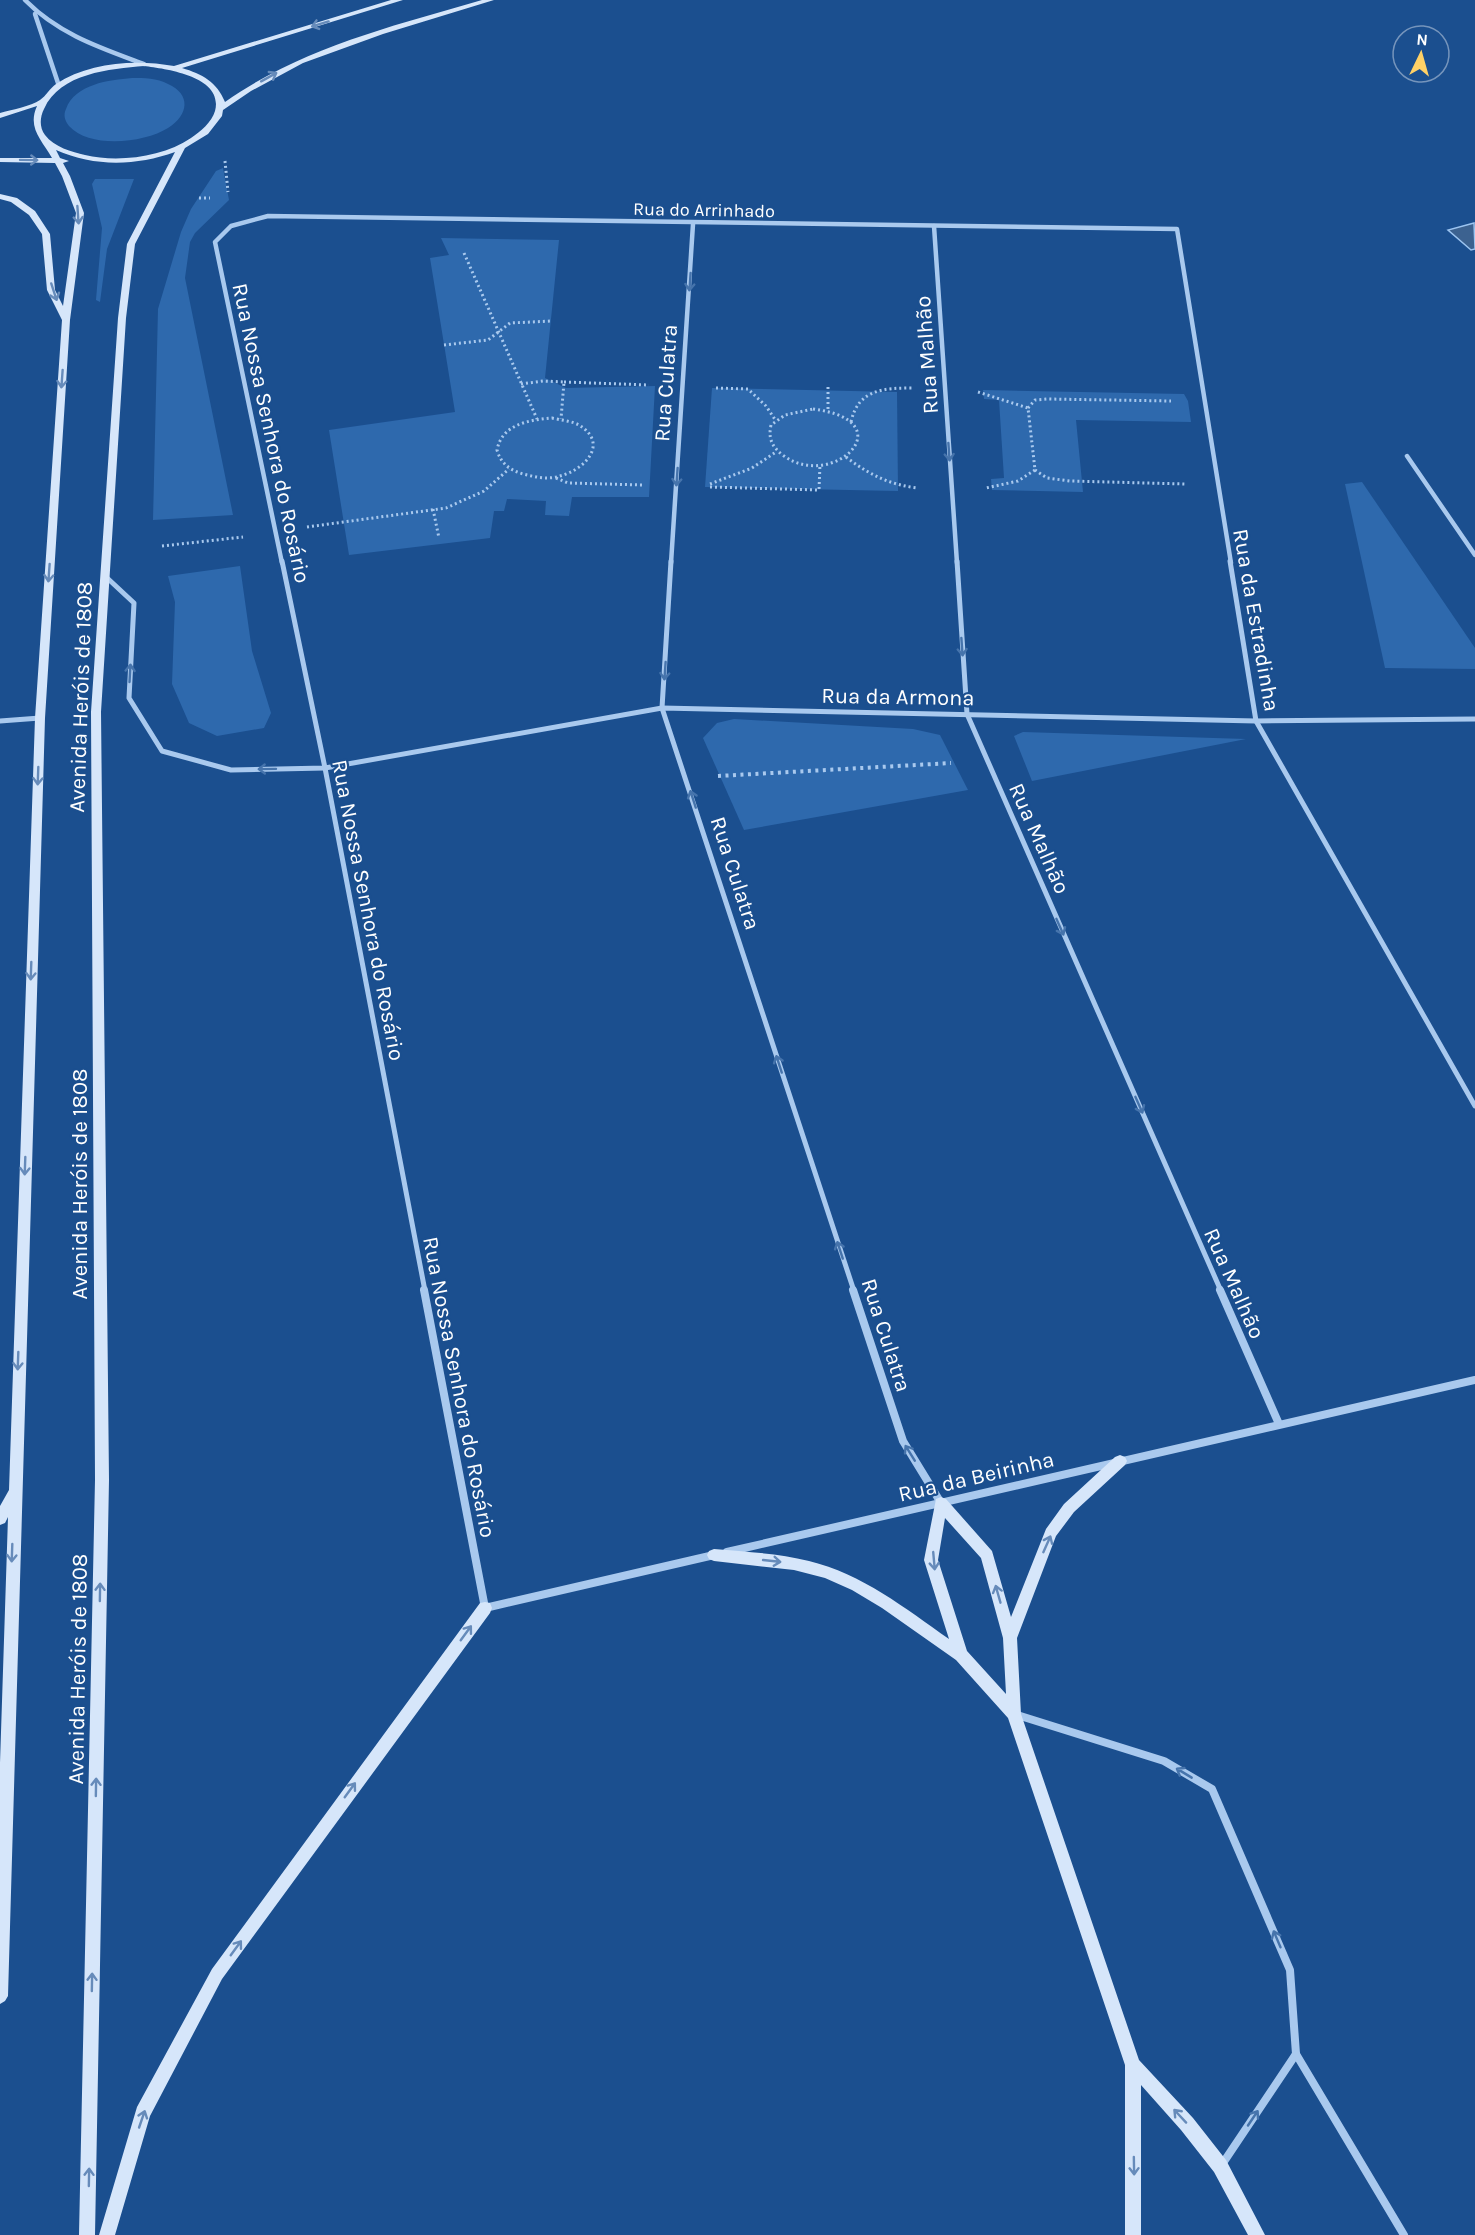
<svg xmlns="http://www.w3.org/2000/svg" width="1475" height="2235" font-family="Karla,sans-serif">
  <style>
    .green { fill: #2e69ad }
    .water { fill: #3c6290; stroke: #9cc4f0; stroke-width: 1.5 }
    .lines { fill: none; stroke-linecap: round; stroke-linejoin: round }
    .path-far1 { stroke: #a9c9ee; stroke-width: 3; stroke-dasharray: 2 3; stroke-linecap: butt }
    .path { stroke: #a9c9ee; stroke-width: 4; stroke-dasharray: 3 4.5; stroke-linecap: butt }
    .street-far2 { stroke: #a9c9ee; stroke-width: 4.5 }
    .street-far1 { stroke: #a9c9ee; stroke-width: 5 }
    .street { stroke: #a9c9ee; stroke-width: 8 }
    .secondary { fill: #d6e6fa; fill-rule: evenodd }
    .oneway { stroke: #668bba }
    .oneway2 { stroke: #4674ac }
    .labels { text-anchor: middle; stroke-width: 4.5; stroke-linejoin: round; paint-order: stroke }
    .far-street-label { font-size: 18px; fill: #fff; stroke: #1b4f8f }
    .street-label { font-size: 22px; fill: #fff; stroke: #1b4f8f }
  </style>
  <rect width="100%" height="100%" fill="#1b4f8f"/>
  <g class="green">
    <path d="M 132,78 C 144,78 157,78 168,84 C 191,94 189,115 168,128 C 144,143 90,149 69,126 C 65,121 63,115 66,109 C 75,84 109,80 132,78 Z"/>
    <path d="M 223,168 L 229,200 L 195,233 L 190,242 L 185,278 L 233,515 L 153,520 L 158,309 L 181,232 L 191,209 L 216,171 Z"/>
    <path d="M 95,179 L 134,179 L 107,249 L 100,302 L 96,300 L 102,228 L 92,184 Z"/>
    <path d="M 441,238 L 559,240 L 545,378 L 566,388 L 655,386 L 649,497 L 572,497 L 569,516 L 545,515 L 546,501 L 507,499 L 504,511 L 494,511 L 490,538 L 349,555 L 329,430 L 455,412 L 430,258 L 449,255 Z"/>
    <path d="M 712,388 L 897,392 L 898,491 L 705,487 Z"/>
    <path d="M 983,390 L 1184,394 L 1188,401 L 1191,422 L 1076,420 L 1083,492 L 992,490 L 991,479 L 1004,478 L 999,400 L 984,399 Z"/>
    <path d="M 1362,482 L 1475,648 L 1475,669 L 1385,668 L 1345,484 Z"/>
    <path d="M 240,566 L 252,651 L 271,713 L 264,728 L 217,736 L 189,723 L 172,684 L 175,602 L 168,576 Z"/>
    <path d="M 734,719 L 913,729 L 940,735 L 968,790 L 744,830 L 703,738 L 717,723 Z"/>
    <path d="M 1023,732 L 1246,739 L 1032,781 L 1014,736 Z"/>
  </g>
  <path class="water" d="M 1474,223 L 1475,249 L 1471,250 L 1448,230 Z"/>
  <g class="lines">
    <g class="path-far1">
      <path d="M 225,161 L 228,192"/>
      <path d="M 199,198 L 210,198"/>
      <path d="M 464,253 L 537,419"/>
      <path d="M 444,345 L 488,340 L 510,323 L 552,321"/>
      <path d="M 564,382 L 649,385"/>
      <path d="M 521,384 L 543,381 L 564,382 L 561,419"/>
      <path d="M 828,387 L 828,411"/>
      <path d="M 716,388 L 748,389 L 766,406 L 776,421"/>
      <path d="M 978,392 L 1028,408 L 1035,470 L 1018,481 L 986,488"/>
      <path d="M 1028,408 L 1035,400 L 1047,399 L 1171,401"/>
      <path d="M 813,409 C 906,421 833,491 784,456 C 772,447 768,439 771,425 L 785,415 Z"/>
      <path d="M 552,418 C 560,420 572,421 579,425 C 610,444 584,470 560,476 C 548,480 535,477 523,474 C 510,470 501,464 497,450 C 502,424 529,420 552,418 Z"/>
      <path d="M 851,422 C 858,389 884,388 913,388"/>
      <path d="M 846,457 C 868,474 890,485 918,488"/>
      <path d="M 1035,470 L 1047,478 L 1070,481 L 1185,484"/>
      <path d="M 556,478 L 568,483 L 643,485"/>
      <path d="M 710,484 L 752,468 L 776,452"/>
      <path d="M 710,487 L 819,490 L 820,464"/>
      <path d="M 433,509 L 439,538"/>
      <path d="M 307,527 L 446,508 L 484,491 L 509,469"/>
      <path d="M 162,546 L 243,537"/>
    </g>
    <path class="path" d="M 718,776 L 951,763"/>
    <g class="street-far2">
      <path d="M 25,0 C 58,34 101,48 144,64"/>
      <path d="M 35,14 L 59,86"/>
      <path d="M 934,226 L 957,563"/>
      <path d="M 1407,456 L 1475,555"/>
      <path d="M 282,563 L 215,242 L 231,226 L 268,216 L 1177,229 L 1231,563"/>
      <path d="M 671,563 L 693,224"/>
    </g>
    <g class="street-far1">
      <path d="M 282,561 L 325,768 L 425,1291"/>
      <path d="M 671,561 L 662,708 L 854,1291"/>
      <path d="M 957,561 L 967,714 L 1221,1291"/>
      <path d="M 1230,561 L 1256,721 L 1475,1106"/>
      <path d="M 105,576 L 134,603 L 129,698 L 162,751 L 231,770 L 325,768 L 662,708 L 1256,721 L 1475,719"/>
      <path d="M 0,721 L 40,718"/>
    </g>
    <g class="street">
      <path d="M 424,1290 L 485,1608 L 714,1555"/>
      <path d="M 853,1290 L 903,1441 L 941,1503"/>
      <path d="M 1220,1290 L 1279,1424"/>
      <path d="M 727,1552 L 1475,1380"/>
      <path d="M 1014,1714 L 1164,1761 L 1212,1789 L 1290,1970 L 1296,2054 L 1221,2166"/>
      <path d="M 1296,2054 L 1404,2235"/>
    </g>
    <g class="secondary">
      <path d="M 391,0 L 403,0 L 182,68 C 202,74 217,82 225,102 C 301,48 393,26 482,0 L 494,0 L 383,34 L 303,63 L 251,91 L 223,110 L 222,116 L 208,134 L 185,148 L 135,244 L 126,318 L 101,712 L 109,1480 L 95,2235 L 79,2235 L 95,1480 L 91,712 L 118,318 L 127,244 L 175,152 C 136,166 94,167 56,150 L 60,158 L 69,161 L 63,163 L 70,176 L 84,213 L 70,320 L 45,718 L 8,1996 L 5,2001 L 0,2004 L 0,1763 L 8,1517 L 5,1523 L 0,1525 L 0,1506 L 9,1490 L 35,718 L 62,320 L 47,290 L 42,234 L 29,215 L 11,202 L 0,199 L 0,194 L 17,198 L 35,211 L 50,234 L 55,290 L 63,306 L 76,213 L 62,176 L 55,163 L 0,162 L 0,158 L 52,158 C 42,140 27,128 37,106 L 0,118 L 0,113 C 11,110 31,106 40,100 C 46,96 50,88 56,84 C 89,62 136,59 174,66 ZM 144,66 C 168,69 224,77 215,111 C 212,122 200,132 191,138 C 163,157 118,163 85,155 C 72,152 54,147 45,135 C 39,127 40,117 44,109 C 60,73 110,69 144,66 Z"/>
      <path d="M 1120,1455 L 1125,1457 L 1127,1461 L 1125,1465 L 1074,1512 L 1056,1536 L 1017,1638 L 1021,1714 L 1139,2060 L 1193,2118 L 1226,2160 L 1265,2235 L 1248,2235 L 1214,2172 L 1181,2130 L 1141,2085 L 1141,2235 L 1125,2235 L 1125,2065 L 1008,1718 L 956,1660 L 882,1608 L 852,1590 L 825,1578 L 794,1570 L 714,1561 L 709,1559 L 707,1555 L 709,1551 L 714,1549 C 746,1552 778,1553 809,1561 C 862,1574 905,1608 949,1639 L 924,1560 L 936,1499 L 941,1497 L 946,1499 L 992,1551 L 1011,1617 L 1046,1529 L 1064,1504 L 1115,1457 ZM 945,1518 L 981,1558 L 1003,1638 L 1006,1694 L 967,1651 L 938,1560 Z"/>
      <path d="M 485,1602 L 490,1603 L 492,1608 L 490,1613 L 222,1979 L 150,2116 L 115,2235 L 99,2235 L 137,2107 L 212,1969 L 480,1603 Z"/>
    </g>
  </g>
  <defs><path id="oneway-shaft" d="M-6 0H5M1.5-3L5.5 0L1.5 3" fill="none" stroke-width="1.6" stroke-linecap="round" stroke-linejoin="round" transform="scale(1.5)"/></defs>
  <g class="oneway">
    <use href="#oneway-shaft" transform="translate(320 24) rotate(163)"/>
    <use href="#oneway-shaft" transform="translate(269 77) rotate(-29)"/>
    <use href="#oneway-shaft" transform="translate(29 160) rotate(1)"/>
    <use href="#oneway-shaft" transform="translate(78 215) rotate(86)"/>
    <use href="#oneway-shaft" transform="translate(54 292) rotate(72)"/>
    <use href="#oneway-shaft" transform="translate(62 379) rotate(94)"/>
    <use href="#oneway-shaft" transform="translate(49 573) rotate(94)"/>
    <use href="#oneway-shaft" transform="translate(38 776) rotate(92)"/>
    <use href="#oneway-shaft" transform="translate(31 971) rotate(92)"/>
    <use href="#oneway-shaft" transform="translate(25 1166) rotate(92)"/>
    <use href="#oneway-shaft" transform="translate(18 1361) rotate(92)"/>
    <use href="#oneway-shaft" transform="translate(1047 1544) rotate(-66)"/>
    <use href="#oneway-shaft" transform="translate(12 1553) rotate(92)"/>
    <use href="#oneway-shaft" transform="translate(772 1561) rotate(6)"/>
    <use href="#oneway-shaft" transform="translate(934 1561) rotate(85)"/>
    <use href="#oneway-shaft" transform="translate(100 1592) rotate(-89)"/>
    <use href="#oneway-shaft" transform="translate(998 1594) rotate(-106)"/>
    <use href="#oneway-shaft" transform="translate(466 1633) rotate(-54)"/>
    <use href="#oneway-shaft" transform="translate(96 1787) rotate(-89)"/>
    <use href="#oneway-shaft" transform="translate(350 1790) rotate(-54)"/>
    <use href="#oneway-shaft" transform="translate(236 1948) rotate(-54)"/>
    <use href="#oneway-shaft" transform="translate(92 1982) rotate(-89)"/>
    <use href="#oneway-shaft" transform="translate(1180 2116) rotate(-133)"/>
    <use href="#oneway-shaft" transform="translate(142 2119) rotate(-71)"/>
    <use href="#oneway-shaft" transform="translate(1134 2166) rotate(89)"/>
    <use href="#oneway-shaft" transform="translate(89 2177) rotate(-89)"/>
  </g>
  <g class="oneway2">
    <use href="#oneway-shaft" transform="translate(690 282) rotate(94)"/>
    <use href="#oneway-shaft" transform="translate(949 452) rotate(86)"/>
    <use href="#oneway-shaft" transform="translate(677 477) rotate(94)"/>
    <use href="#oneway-shaft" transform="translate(962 647) rotate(86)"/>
    <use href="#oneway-shaft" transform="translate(665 671) rotate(94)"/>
    <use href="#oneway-shaft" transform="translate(130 673) rotate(-87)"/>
    <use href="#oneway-shaft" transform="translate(267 769) rotate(179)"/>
    <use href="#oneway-shaft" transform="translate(693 799) rotate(-108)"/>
    <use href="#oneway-shaft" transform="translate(1060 927) rotate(66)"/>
    <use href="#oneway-shaft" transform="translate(779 1064) rotate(-108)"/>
    <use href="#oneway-shaft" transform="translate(1139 1105) rotate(66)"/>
    <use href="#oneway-shaft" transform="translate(840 1250) rotate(-108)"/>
    <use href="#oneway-shaft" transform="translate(910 1453) rotate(-122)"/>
    <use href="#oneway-shaft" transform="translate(1184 1773) rotate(-149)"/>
    <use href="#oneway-shaft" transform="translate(1277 1939) rotate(-113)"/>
    <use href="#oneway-shaft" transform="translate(1253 2118) rotate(-56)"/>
  </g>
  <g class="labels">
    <g class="far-street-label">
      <text transform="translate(704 210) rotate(1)" y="6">Rua do Arrinhado</text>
    </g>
    <g class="street-label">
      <text transform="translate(926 355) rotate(-94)" y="8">Rua Malhão</text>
      <text transform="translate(665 383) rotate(-86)" y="8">Rua Culatra</text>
      <text transform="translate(272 433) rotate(78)" y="8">Rua Nossa Senhora do Rosário</text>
      <text transform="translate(1257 620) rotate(80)" y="8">Rua da Estradinha</text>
      <text transform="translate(898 696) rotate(1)" y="8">Rua da Armona</text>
      <text transform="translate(80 697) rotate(-88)" y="8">Avenida Heróis de 1808</text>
      <text transform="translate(1040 838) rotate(66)" y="8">Rua Malhão</text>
      <text transform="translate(736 873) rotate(72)" y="8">Rua Culatra</text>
      <text transform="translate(369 910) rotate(79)" y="8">Rua Nossa Senhora do Rosário</text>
      <text transform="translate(79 1184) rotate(-90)" y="8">Avenida Heróis de 1808</text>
      <text transform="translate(1235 1283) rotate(66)" y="8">Rua Malhão</text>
      <text transform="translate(887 1335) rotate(72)" y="8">Rua Culatra</text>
      <text transform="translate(460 1387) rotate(79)" y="8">Rua Nossa Senhora do Rosário</text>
      <text transform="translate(976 1476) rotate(-13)" y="8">Rua da Beirinha</text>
      <text transform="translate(77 1669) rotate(-89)" y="8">Avenida Heróis de 1808</text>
    </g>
  </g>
  <g transform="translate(1421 54) rotate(5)"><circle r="28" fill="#1b4f8f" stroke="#7695bc" stroke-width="1.5"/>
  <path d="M0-4.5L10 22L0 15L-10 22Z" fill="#ffd166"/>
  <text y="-9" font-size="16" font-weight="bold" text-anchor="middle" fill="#ffffff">N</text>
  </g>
</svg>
